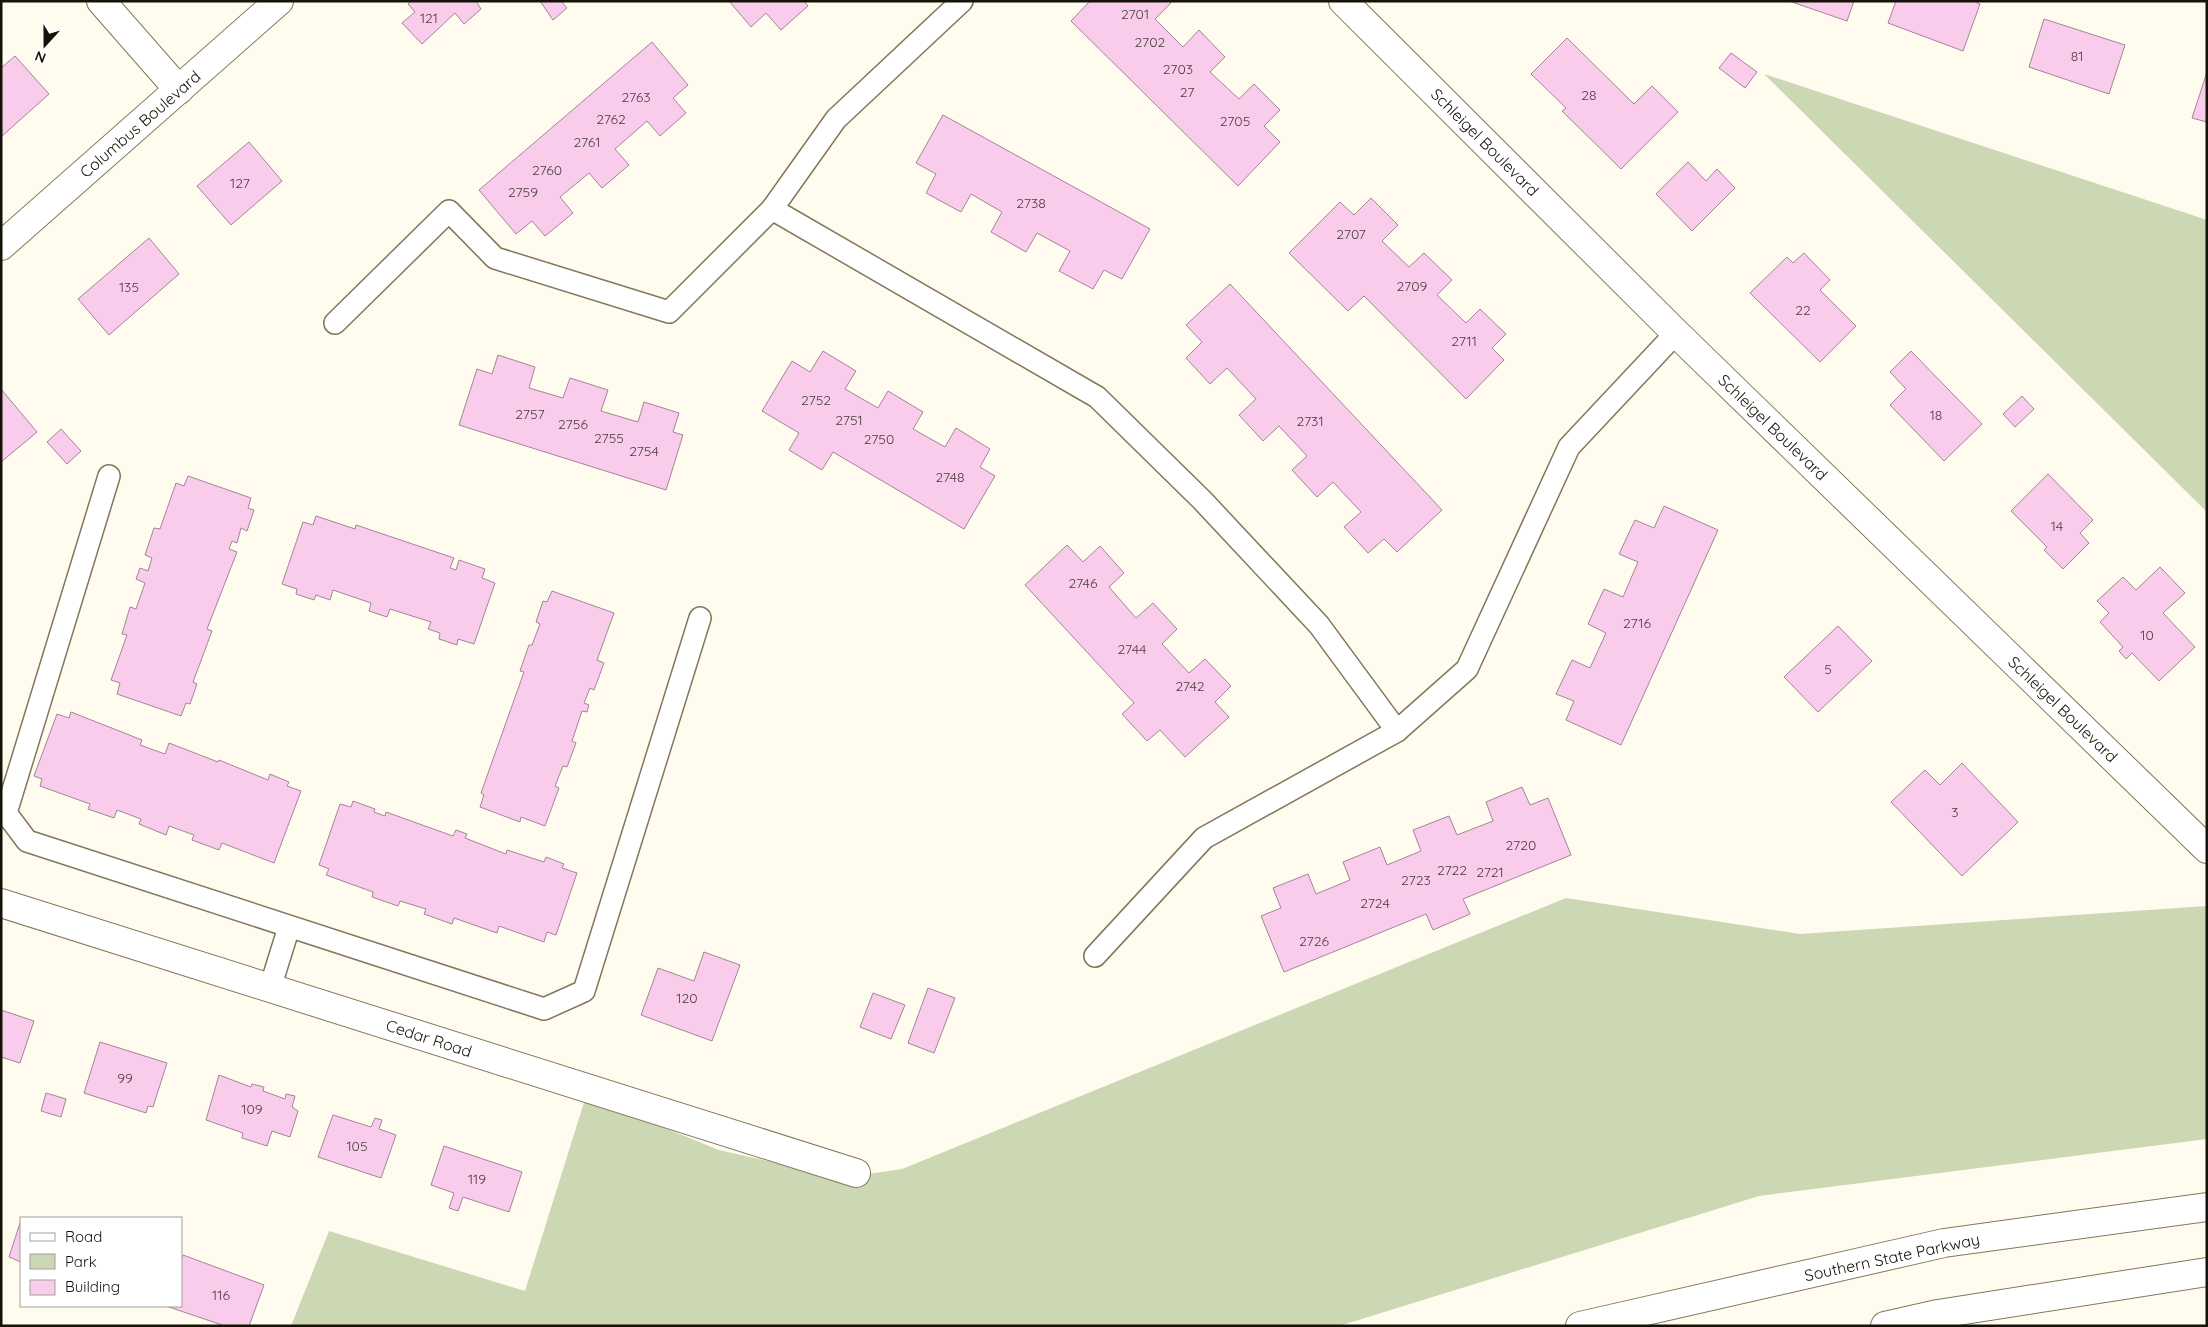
<svg xmlns="http://www.w3.org/2000/svg" width="2208" height="1327" font-family="Quicksand,sans-serif">
  <style>
    .green { fill: #cbd8b3 }
    .building { fill: #faccec; stroke: #a18599 }
    .lines { fill: none; stroke-linecap: round; stroke-linejoin: round }
    .service-casing { stroke: #81785b; stroke-width: 24 }
    .minor-casing { stroke: #81785b; stroke-width: 30 }
    .motorway-casing { stroke: #81785b; stroke-width: 30 }
    .service { stroke: #fff; stroke-width: 21 }
    .minor { stroke: #fff; stroke-width: 28 }
    .motorway { stroke: #fff; stroke-width: 28 }
    .labels { text-anchor: middle; stroke-width: 4.5; stroke-linejoin: round; paint-order: stroke }
    .number-label { font-size: 14px; fill: #4e4040 }
    .street-label { font-size: 16px; fill: #151207; stroke: #fff }
  </style>
  <rect width="100%" height="100%" fill="#fffbee"/>
  <g class="green">
    <path d="M 1764,74 L 2207,220 L 2207,512 Z"/>
    <path d="M 1566,898 L 1800,934 L 2207,906 L 2207,1139 L 1759,1196 L 1339,1326 L 291,1326 L 329,1231 L 525,1291 L 586,1096 L 719,1150 L 842,1178 L 902,1169 Z"/>
  </g>
  <g class="building">
    <path d="M 411,1 L 476,1 L 481,9 L 464,24 L 455,13 L 422,44 L 402,23 L 415,12 L 408,4 Z"/>
    <path d="M 540,1 L 561,1 L 567,8 L 553,20 Z"/>
    <path d="M 729,1 L 804,1 L 808,6 L 781,30 L 766,13 L 751,27 Z"/>
    <path d="M 1090,1 L 1169,1 L 1171,3 L 1155,19 L 1183,47 L 1199,30 L 1225,57 L 1210,72 L 1239,99 L 1254,84 L 1280,110 L 1264,126 L 1280,142 L 1238,186 L 1071,21 Z"/>
    <path d="M 1789,1 L 1854,1 L 1847,21 Z"/>
    <path d="M 1896,1 L 1973,1 L 1980,4 L 1963,51 L 1888,23 Z"/>
    <path d="M 2044,19 L 2125,45 L 2109,94 L 2029,67 Z"/>
    <path d="M 1567,38 L 1634,104 L 1652,86 L 1678,112 L 1621,169 L 1562,111 L 1566,108 L 1531,74 Z"/>
    <path d="M 652,42 L 688,85 L 673,98 L 686,113 L 660,136 L 647,121 L 615,149 L 629,165 L 602,188 L 589,173 L 560,197 L 573,213 L 545,236 L 532,221 L 516,234 L 479,190 Z"/>
    <path d="M 1731,53 L 1757,72 L 1745,88 L 1719,68 Z"/>
    <path d="M 15,56 L 49,94 L 1,137 L 1,68 Z"/>
    <path d="M 2207,72 L 2207,122 L 2192,118 Z"/>
    <path d="M 943,115 L 1150,229 L 1122,279 L 1104,270 L 1093,289 L 1059,271 L 1070,251 L 1037,233 L 1026,252 L 991,232 L 1002,212 L 971,194 L 961,212 L 926,193 L 936,174 L 916,163 Z"/>
    <path d="M 249,142 L 282,181 L 231,225 L 197,186 Z"/>
    <path d="M 1688,162 L 1706,181 L 1717,169 L 1735,188 L 1692,231 L 1656,194 Z"/>
    <path d="M 1371,198 L 1398,225 L 1382,241 L 1409,267 L 1424,253 L 1452,280 L 1437,295 L 1466,323 L 1480,309 L 1506,334 L 1492,348 L 1504,360 L 1466,399 L 1364,296 L 1348,311 L 1289,253 L 1340,202 L 1354,215 Z"/>
    <path d="M 149,238 L 179,274 L 109,335 L 78,299 Z"/>
    <path d="M 1804,253 L 1830,280 L 1820,290 L 1856,326 L 1820,362 L 1750,293 L 1787,257 L 1793,263 Z"/>
    <path d="M 1230,284 L 1442,510 L 1397,552 L 1384,539 L 1368,553 L 1344,527 L 1361,512 L 1333,482 L 1317,497 L 1292,470 L 1307,456 L 1279,426 L 1263,441 L 1239,415 L 1256,399 L 1227,368 L 1210,384 L 1186,358 L 1202,342 L 1186,325 Z"/>
    <path d="M 823,351 L 856,371 L 845,389 L 878,408 L 888,391 L 923,412 L 913,429 L 945,447 L 956,428 L 990,449 L 980,467 L 995,476 L 964,529 L 833,452 L 822,470 L 789,450 L 799,433 L 762,411 L 792,361 L 810,372 Z"/>
    <path d="M 1911,351 L 1982,424 L 1944,461 L 1890,405 L 1906,389 L 1890,372 Z"/>
    <path d="M 498,355 L 535,367 L 529,388 L 563,398 L 570,378 L 608,390 L 601,411 L 638,422 L 644,402 L 679,413 L 673,432 L 683,435 L 666,490 L 459,425 L 477,369 L 492,374 Z"/>
    <path d="M 1,389 L 37,432 L 1,462 Z"/>
    <path d="M 2022,396 L 2034,409 L 2015,427 L 2003,414 Z"/>
    <path d="M 61,429 L 81,451 L 67,464 L 47,442 Z"/>
    <path d="M 2048,474 L 2093,520 L 2080,533 L 2089,543 L 2063,569 L 2044,550 L 2047,547 L 2011,511 Z"/>
    <path d="M 188,476 L 251,498 L 248,508 L 254,510 L 247,531 L 241,528 L 237,543 L 232,541 L 229,549 L 237,552 L 207,629 L 212,631 L 193,682 L 197,684 L 190,704 L 186,703 L 181,716 L 117,694 L 120,683 L 111,680 L 127,635 L 122,634 L 130,607 L 136,609 L 145,583 L 136,579 L 140,568 L 148,571 L 152,558 L 145,555 L 154,528 L 160,529 L 176,483 L 184,486 Z"/>
    <path d="M 1664,506 L 1718,530 L 1621,745 L 1566,720 L 1574,701 L 1556,694 L 1572,660 L 1590,668 L 1606,633 L 1588,624 L 1604,589 L 1623,597 L 1638,562 L 1619,554 L 1635,520 L 1654,528 Z"/>
    <path d="M 316,516 L 355,529 L 356,525 L 454,558 L 450,568 L 456,570 L 459,560 L 485,569 L 482,578 L 495,583 L 474,644 L 458,639 L 457,645 L 439,639 L 440,633 L 428,629 L 431,622 L 390,609 L 387,617 L 369,611 L 371,603 L 333,590 L 330,600 L 316,595 L 314,600 L 296,594 L 297,589 L 282,584 L 303,522 L 313,525 Z"/>
    <path d="M 1067,545 L 1083,562 L 1100,546 L 1124,573 L 1109,587 L 1136,618 L 1153,603 L 1177,629 L 1162,644 L 1189,673 L 1205,659 L 1231,686 L 1215,702 L 1229,717 L 1185,757 L 1160,730 L 1147,741 L 1122,714 L 1134,703 L 1025,585 Z"/>
    <path d="M 2160,567 L 2185,593 L 2163,613 L 2195,647 L 2159,681 L 2132,653 L 2126,659 L 2119,651 L 2123,647 L 2100,622 L 2109,613 L 2097,601 L 2123,577 L 2136,590 Z"/>
    <path d="M 552,591 L 614,613 L 597,660 L 604,663 L 594,690 L 590,688 L 584,703 L 589,705 L 587,712 L 582,711 L 572,741 L 576,743 L 567,767 L 563,766 L 555,786 L 559,788 L 545,826 L 521,817 L 520,822 L 480,807 L 484,795 L 481,793 L 524,672 L 520,671 L 529,645 L 532,645 L 540,624 L 536,622 L 543,601 L 547,602 Z"/>
    <path d="M 1838,626 L 1872,661 L 1818,712 L 1784,677 Z"/>
    <path d="M 71,712 L 142,740 L 140,745 L 165,754 L 169,743 L 218,762 L 219,760 L 268,780 L 270,774 L 289,782 L 287,786 L 301,791 L 274,863 L 222,843 L 219,850 L 192,840 L 194,835 L 169,826 L 166,835 L 139,824 L 141,819 L 117,810 L 114,818 L 88,809 L 90,804 L 40,786 L 42,779 L 34,776 L 57,714 L 69,718 Z"/>
    <path d="M 1962,763 L 2018,822 L 1962,876 L 1891,802 L 1925,770 L 1940,785 Z"/>
    <path d="M 1522,787 L 1530,805 L 1548,798 L 1571,855 L 1463,899 L 1470,914 L 1433,930 L 1426,914 L 1284,972 L 1261,916 L 1281,908 L 1273,888 L 1308,874 L 1316,894 L 1350,880 L 1343,862 L 1380,847 L 1387,865 L 1421,851 L 1413,830 L 1449,816 L 1457,835 L 1493,821 L 1486,802 Z"/>
    <path d="M 353,801 L 375,809 L 374,812 L 385,816 L 386,812 L 453,836 L 456,830 L 467,834 L 465,838 L 506,854 L 507,850 L 544,862 L 546,857 L 564,864 L 562,868 L 577,873 L 556,935 L 547,932 L 544,942 L 499,926 L 497,933 L 454,918 L 452,924 L 424,914 L 426,909 L 400,901 L 398,906 L 372,897 L 373,892 L 326,875 L 329,869 L 319,865 L 340,804 L 351,807 Z"/>
    <path d="M 704,952 L 740,965 L 712,1041 L 641,1015 L 658,968 L 694,981 Z"/>
    <path d="M 928,988 L 955,998 L 934,1053 L 908,1043 Z"/>
    <path d="M 873,993 L 905,1005 L 891,1039 L 860,1027 Z"/>
    <path d="M 1,1010 L 34,1021 L 20,1063 L 1,1057 Z"/>
    <path d="M 100,1042 L 167,1063 L 153,1107 L 148,1106 L 146,1113 L 84,1093 Z"/>
    <path d="M 219,1075 L 251,1087 L 252,1084 L 264,1087 L 263,1091 L 285,1099 L 286,1094 L 295,1096 L 292,1107 L 298,1111 L 290,1137 L 272,1131 L 267,1146 L 242,1138 L 243,1133 L 206,1120 Z"/>
    <path d="M 46,1093 L 66,1099 L 61,1117 L 41,1111 Z"/>
    <path d="M 333,1115 L 371,1127 L 375,1118 L 382,1120 L 379,1129 L 396,1135 L 381,1178 L 318,1157 Z"/>
    <path d="M 444,1146 L 522,1172 L 509,1212 L 463,1197 L 458,1211 L 449,1208 L 454,1193 L 431,1185 Z"/>
    <path d="M 21,1220 L 21,1262 L 9,1257 Z"/>
    <path d="M 183,1255 L 264,1285 L 249,1326 L 225,1326 L 166,1306 L 181,1306 L 181,1260 Z"/>
  </g>
  <g class="lines">
    <defs>
      <g id="service">
        <path d="M 772,209 L 1097,397 L 1202,500 L 1319,625 L 1397,731"/>
        <path d="M 335,323 L 449,211 L 495,258 L 669,312 L 772,209 L 836,119 L 962,1"/>
        <path d="M 109,476 L 6,813 L 27,841 L 544,1009 L 584,991 L 700,618"/>
        <path d="M 1095,956 L 1204,838 L 1397,731 L 1467,669 L 1569,447 L 1676,333"/>
        <path d="M 270,988 L 289,927"/>
      </g>
      <g id="minor">
        <path d="M 101,1 L 179,90"/>
        <path d="M 1343,1 L 1676,333 L 2207,849"/>
        <path d="M 1,246 L 279,1"/>
        <path d="M 1,903 L 856,1173"/>
      </g>
      <g id="motorway">
        <path d="M 1580,1326 L 1944,1243 L 2207,1207"/>
        <path d="M 1885,1326 L 1938,1314 L 2207,1272"/>
      </g>
    </defs>
    <use href="#service" class="service-casing"/>
    <use href="#minor" class="minor-casing"/>
    <use href="#motorway" class="motorway-casing"/>
    <use href="#service" class="service"/>
    <use href="#minor" class="minor"/>
    <use href="#motorway" class="motorway"/>
  </g>
  <g class="labels">
    <g class="number-label">
      <text x="1135" y="19">2701</text>
      <text x="429" y="23">121</text>
      <text x="1150" y="47">2702</text>
      <text x="2077" y="61">81</text>
      <text x="1178" y="74">2703</text>
      <text x="1187" y="97">27</text>
      <text x="1589" y="100">28</text>
      <text x="636" y="102">2763</text>
      <text x="611" y="124">2762</text>
      <text x="1235" y="126">2705</text>
      <text x="587" y="147">2761</text>
      <text x="547" y="175">2760</text>
      <text x="240" y="188">127</text>
      <text x="523" y="197">2759</text>
      <text x="1031" y="208">2738</text>
      <text x="1351" y="239">2707</text>
      <text x="1412" y="291">2709</text>
      <text x="129" y="292">135</text>
      <text x="1803" y="315">22</text>
      <text x="1464" y="346">2711</text>
      <text x="816" y="405">2752</text>
      <text x="530" y="419">2757</text>
      <text x="1936" y="420">18</text>
      <text x="849" y="425">2751</text>
      <text x="1310" y="426">2731</text>
      <text x="573" y="429">2756</text>
      <text x="609" y="443">2755</text>
      <text x="879" y="444">2750</text>
      <text x="644" y="456">2754</text>
      <text x="950" y="482">2748</text>
      <text x="2057" y="531">14</text>
      <text x="1083" y="588">2746</text>
      <text x="1637" y="628">2716</text>
      <text x="2147" y="640">10</text>
      <text x="1132" y="654">2744</text>
      <text x="1828" y="674">5</text>
      <text x="1190" y="691">2742</text>
      <text x="1955" y="817">3</text>
      <text x="1521" y="850">2720</text>
      <text x="1452" y="875">2722</text>
      <text x="1490" y="877">2721</text>
      <text x="1416" y="885">2723</text>
      <text x="1375" y="908">2724</text>
      <text x="1314" y="946">2726</text>
      <text x="687" y="1003">120</text>
      <text x="125" y="1083">99</text>
      <text x="252" y="1114">109</text>
      <text x="357" y="1151">105</text>
      <text x="477" y="1184">119</text>
      <text x="221" y="1300">116</text>
    </g>
    <g class="street-label">
      <text transform="translate(140 124) rotate(-41)" y="6">Columbus Boulevard</text>
      <text transform="translate(1485 142) rotate(45)" y="6">Schleigel Boulevard</text>
      <text transform="translate(1773 427) rotate(44)" y="6">Schleigel Boulevard</text>
      <text transform="translate(2063 709) rotate(44)" y="6">Schleigel Boulevard</text>
      <text transform="translate(429 1038) rotate(18)" y="6">Cedar Road</text>
      <text transform="translate(1892 1257) rotate(-12)" y="6">Southern State Parkway</text>
    </g>
  </g>
  <rect width="2208" height="1327" fill="none" stroke="#151207" stroke-width="5"/>
  <rect x="20" y="1217" width="162" height="90" fill="#ffffff" stroke="#a1a09c"/>
  <rect x="30" y="1233" width="25" height="8" fill="#ffffff" stroke="#a1a09c"/>
  <text x="65" y="1242" font-size="15" fill="#151207">Road</text>
  <rect x="30" y="1254" width="25" height="15" fill="#cbd8b3" stroke="#a1a09c"/>
  <text x="65" y="1267" font-size="15" fill="#151207">Park</text>
  <rect x="30" y="1280" width="25" height="15" fill="#faccec" stroke="#a1a09c"/>
  <text x="65" y="1292" font-size="15" fill="#151207">Building</text>
  <g transform="translate(45 45) rotate(201)" stroke="#ffffff" stroke-width="4" paint-order="stroke">
  <path d="M0-4L9 19L0 12L-9 19Z" fill="#151207"/>
  <text y="-8" font-size="14" font-weight="bold" text-anchor="middle" fill="#151207">N</text>
  </g>
</svg>
